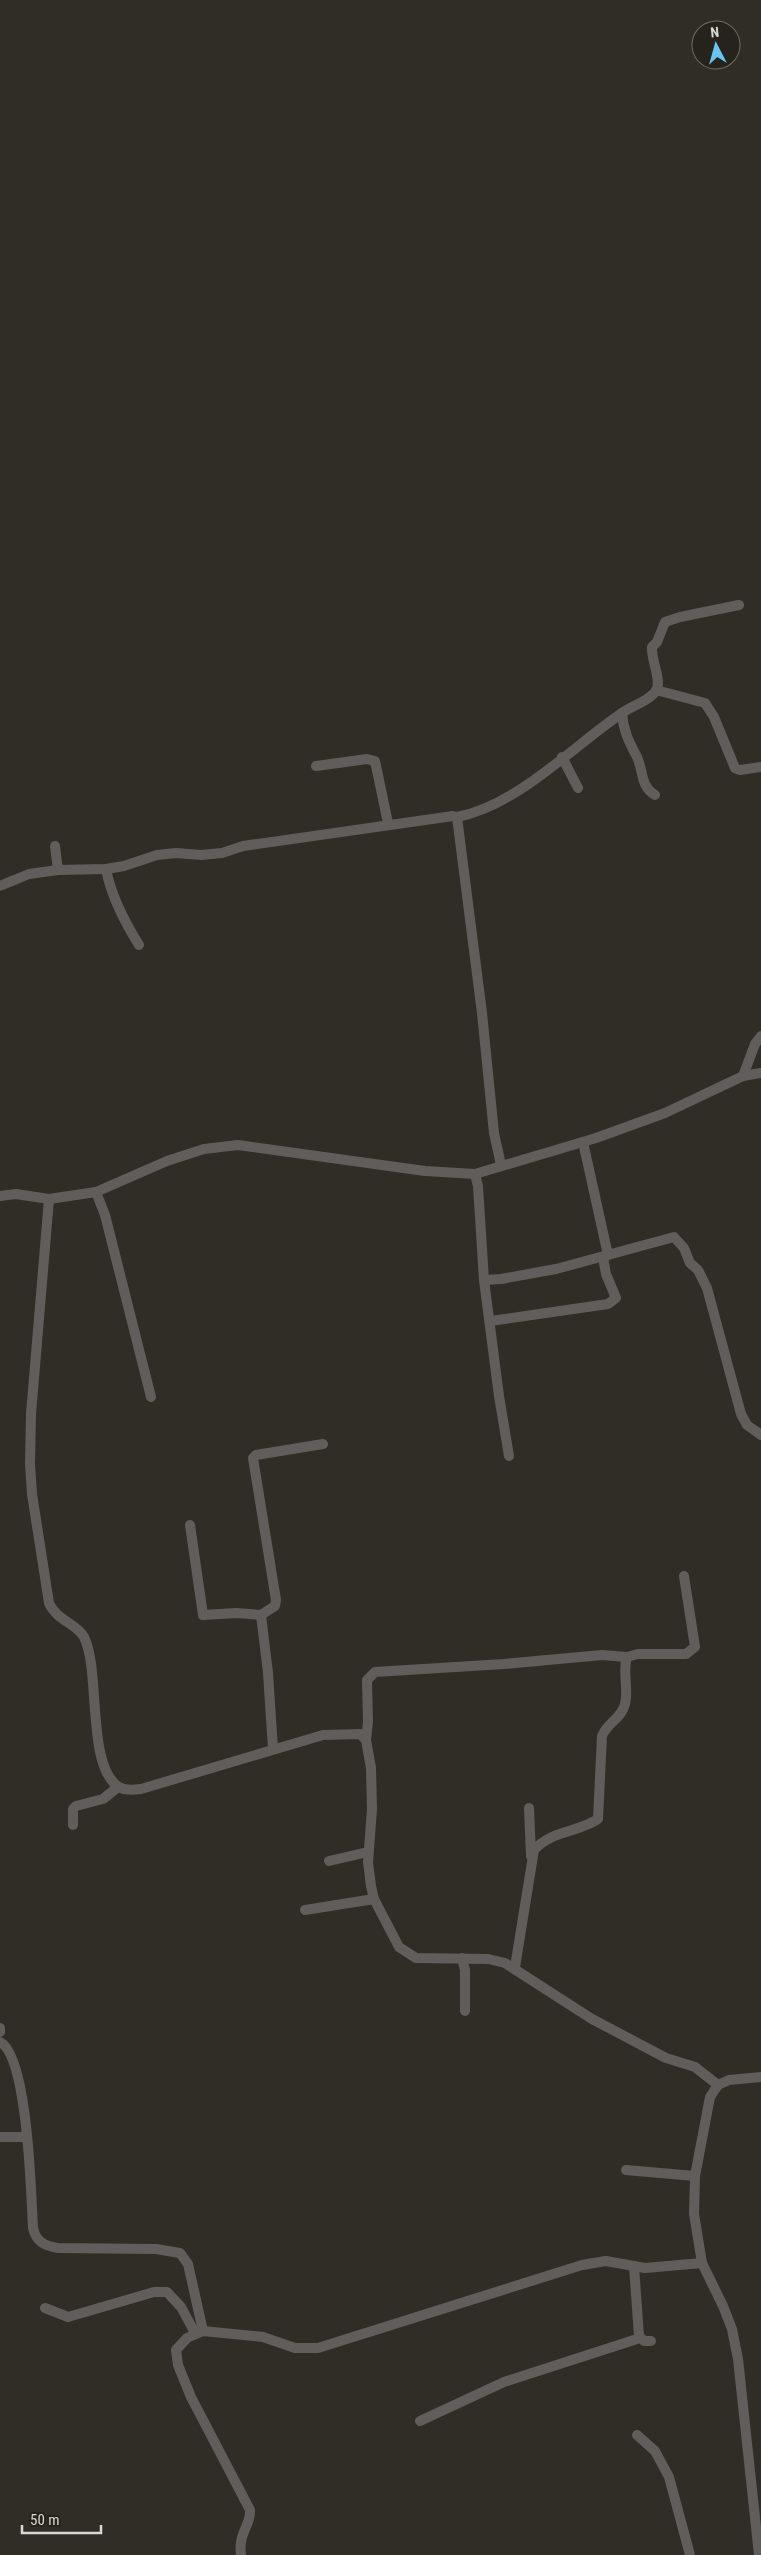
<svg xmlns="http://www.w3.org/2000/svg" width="761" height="2555" font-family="'Roboto Condensed',sans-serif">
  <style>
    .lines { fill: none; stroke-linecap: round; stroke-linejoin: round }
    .minor { stroke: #615d5b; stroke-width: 10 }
  </style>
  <rect width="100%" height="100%" fill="#302d27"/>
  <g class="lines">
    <g class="minor">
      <path d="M 656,690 L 705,703 L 714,717 L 735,768 L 740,770 L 761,767"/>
      <path d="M 622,713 C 623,730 629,742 637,757 C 644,772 640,786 655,795"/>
      <path d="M 562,757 L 578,788"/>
      <path d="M 316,766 L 367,759 L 375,761 L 388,823"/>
      <path d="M 457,817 C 518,805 572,747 622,713 C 631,706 652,700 657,689 C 661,678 651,660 652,647 L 657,642 L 665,622 L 680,617 L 739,605"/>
      <path d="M 55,846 L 58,870"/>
      <path d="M 106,869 C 111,896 124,921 139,945"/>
      <path d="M 0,886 L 29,874 L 58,870 L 106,869 L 124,866 L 157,855 L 176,853 L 201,855 L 222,853 L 243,846 L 453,816 L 457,817 L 482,1013 L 494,1133 L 501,1165"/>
      <path d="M 743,1076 L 755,1044 L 761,1036"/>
      <path d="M 583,1142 L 608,1255"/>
      <path d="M 475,1174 L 478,1186 L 484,1280 L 499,1396 L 509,1456"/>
      <path d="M 96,1192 L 105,1215 L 151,1397"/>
      <path d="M 0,1196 L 16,1194 L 49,1199 L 96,1192 L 167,1161 L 204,1149 L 238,1145 L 425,1171 L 475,1174 L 596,1138 L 665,1113 L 743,1076 L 761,1073"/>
      <path d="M 49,1199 L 31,1414 L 30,1464 L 32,1494 L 49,1603 C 57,1621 76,1623 84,1637 C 101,1671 86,1767 119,1787 C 125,1791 134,1790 141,1789 L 323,1735 L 360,1734 L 366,1740 L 371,1768 L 372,1809 L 368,1862 L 371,1886 L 374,1899 L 399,1947 L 416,1958 L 488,1959 L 505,1963 L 592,2019 L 666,2058 L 695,2067 L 718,2085"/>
      <path d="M 484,1280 L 501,1279 L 556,1269 L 674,1237 L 684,1248 L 690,1263 L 698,1270 L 707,1288 L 741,1414 L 747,1425 L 761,1435"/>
      <path d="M 491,1321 L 608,1304 L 616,1298 L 606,1274 L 603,1257"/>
      <path d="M 190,1525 L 203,1615 L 236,1613 L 261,1615 L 268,1673 L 273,1749"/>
      <path d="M 261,1615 L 275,1606 L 276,1600 L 253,1458 L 256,1455 L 323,1444"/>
      <path d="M 366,1740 L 368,1722 L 367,1680 L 375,1672 L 504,1664 L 602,1655 L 627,1657"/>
      <path d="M 529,1808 L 531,1856"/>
      <path d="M 73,1825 L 73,1809 L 76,1806 L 103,1799 L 118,1787"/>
      <path d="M 329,1861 L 368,1852"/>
      <path d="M 305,1910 L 374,1899"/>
      <path d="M 462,1958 L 465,1970 L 465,2011"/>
      <path d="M 515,1967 L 534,1850 C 552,1830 577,1833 598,1819 L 602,1736 C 607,1723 622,1718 625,1704 C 629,1689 622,1672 627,1657 L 638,1654 L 686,1654 L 695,1647 L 684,1576"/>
      <path d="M 0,2028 L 0,2032"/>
      <path d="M 0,2042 C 28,2056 31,2195 33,2228 C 36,2242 45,2246 58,2248 L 156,2249 L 180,2253 L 188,2264 L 203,2331"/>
      <path d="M 0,2137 L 27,2137"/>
      <path d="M 626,2170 L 695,2176"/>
      <path d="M 45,2308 L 68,2317 L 154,2292 L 167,2292 L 181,2307 L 195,2333"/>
      <path d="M 639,2336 L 644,2341 L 651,2341"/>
      <path d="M 420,2421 L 504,2382 L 637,2339 L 639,2336 L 634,2266"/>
      <path d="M 637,2435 L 655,2451 L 669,2477 L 690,2555"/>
      <path d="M 241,2555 C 238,2532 251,2526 250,2510 L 191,2397 L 178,2365 L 176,2350 L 187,2338 L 203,2331 L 263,2337 L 295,2348 L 318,2348 L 582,2265 L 606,2261 L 645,2268 L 702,2263"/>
      <path d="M 759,2555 L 738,2359 L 732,2329 L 723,2306 L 702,2263 L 694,2214 L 695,2176 L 710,2097 L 718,2085 L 729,2080 L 761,2077"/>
    </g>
  </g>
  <g transform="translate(716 45) rotate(354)"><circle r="24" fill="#26231d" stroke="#6e6b66"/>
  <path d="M0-4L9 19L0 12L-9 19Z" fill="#68c4f0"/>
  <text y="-8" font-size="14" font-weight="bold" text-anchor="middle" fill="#dad8d4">N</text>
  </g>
  <path d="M22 2525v8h79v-8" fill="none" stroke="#dad8d4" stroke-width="2.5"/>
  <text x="30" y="2525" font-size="15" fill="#dad8d4" stroke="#26231d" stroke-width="4" paint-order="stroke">50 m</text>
</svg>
